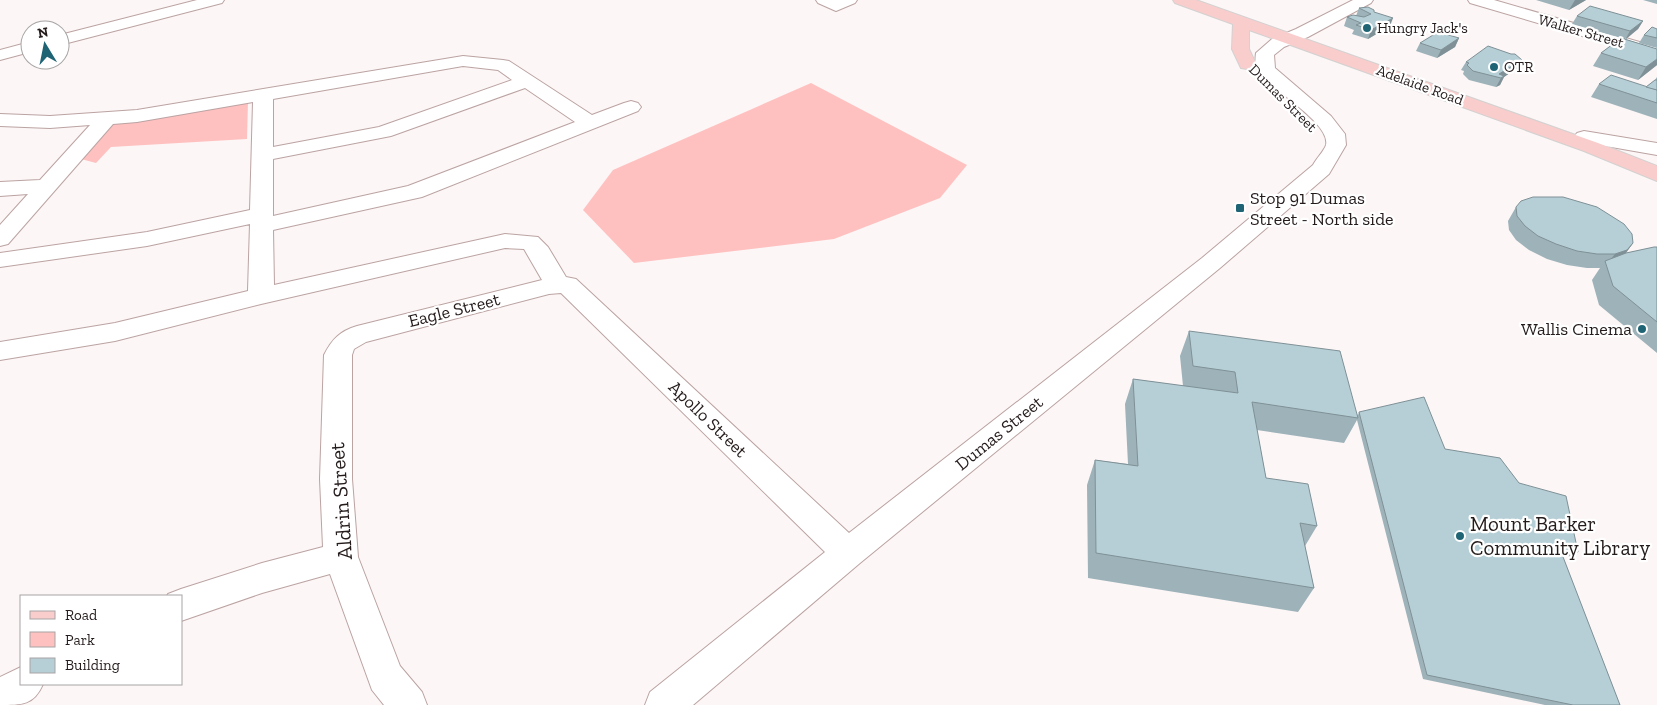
<svg xmlns="http://www.w3.org/2000/svg" width="1657" height="705" font-family="'Zilla Slab',serif">
  <style>
    .green { fill: #ffc1c0 }
    .lines { fill: none; stroke-linecap: round; stroke-linejoin: round }
    .minor-casing { stroke: #bba3a2; stroke-width: 2 }
    .major-casing { stroke: #d3d1d1; stroke-width: 2 }
    .minor { fill: #fff; fill-rule: evenodd }
    .major { fill: #f9cdcc; fill-rule: evenodd }
    .wall { fill: #9db2b9 }
    .shaded-wall { fill: #7f9196 }
    .building { fill: #b6cfd7; stroke: #7f9196 }
    .poi-dot { fill: #1f6475; stroke: #fff; stroke-width: 2 }
    .labels { text-anchor: middle; stroke-width: 4.5; stroke-linejoin: round; paint-order: stroke }
    .far-poi-label { font-size: 15px; fill: #241b1b; stroke: #fff; text-anchor: start }
    .far-street-label { font-size: 15px; fill: #241b1b; stroke: #fff }
    .poi-label { font-size: 18px; fill: #241b1b; stroke: #fff; text-anchor: start }
    .street-label { font-size: 18px; fill: #241b1b; stroke: #fff }
    .near-street-label { font-size: 21px; fill: #241b1b; stroke: #fff }
    .near-poi-label { font-size: 21px; fill: #241b1b; stroke: #fff; text-anchor: start }
  </style>
  <rect width="100%" height="100%" fill="#fcf6f6"/>
  <g class="green">
    <path d="M 811,83 L 967,165 L 940,198 L 834,239 L 634,263 L 583,210 L 613,170 Z"/>
    <path d="M 248,102 L 247,139 L 111,147 L 96,163 L 81,159 L 114,124 Z"/>
  </g>
  <g class="lines">
    <defs>
      <g id="minor">
        <path d="M 197,0 L 224,0 L 222,3 L 60,45 L 60,35 Z"/>
        <path d="M 816,0 L 857,0 L 855,3 L 836,11 L 818,3 Z"/>
        <path d="M 1353,0 L 1373,0 L 1371,3 L 1308,37 L 1284,47 L 1274,55 L 1275,68 L 1331,116 L 1345,134 L 1346,145 L 1329,174 L 1220,268 L 860,563 L 693,705 L 645,705 L 650,692 L 825,552 L 561,293 L 549,294 L 366,342 L 354,349 L 352,355 L 352,479 L 358,557 L 400,666 L 422,692 L 427,705 L 384,705 L 372,690 L 330,574 L 262,593 L 181,621 L 181,596 L 167,596 L 168,594 L 181,589 L 262,563 L 323,547 L 320,479 L 324,355 C 332,339 340,331 357,326 L 542,280 L 524,249 L 505,248 L 261,304 L 115,341 L 0,360 L 0,342 L 115,323 L 248,291 L 250,224 L 147,246 L 0,267 L 0,253 L 147,232 L 250,210 L 253,102 L 137,122 L 113,124 L 8,244 L 0,246 L 0,225 L 28,194 L 0,196 L 0,182 L 40,180 L 90,125 L 50,128 L 0,126 L 0,114 L 50,116 L 137,110 L 463,56 L 503,60 L 509,61 L 592,115 L 624,103 L 631,101 L 638,103 L 641,107 L 638,111 L 422,197 L 273,230 L 274,285 L 505,234 L 538,237 L 548,247 L 566,277 L 576,279 L 849,533 L 1202,258 L 1313,165 C 1316,159 1324,151 1326,145 C 1331,123 1270,89 1259,72 C 1255,66 1255,60 1256,53 L 1272,39 L 1296,29 ZM 463,66 L 498,70 L 512,80 L 379,127 L 273,147 L 273,99 ZM 525,88 L 575,122 L 408,186 L 273,216 L 273,159 L 391,136 Z"/>
        <path d="M 1468,0 L 1494,0 L 1657,47 L 1657,58 L 1470,3 Z"/>
        <path d="M 30,42 L 30,52 L 0,60 L 0,50 Z"/>
        <path d="M 1584,131 L 1657,143 L 1657,155 L 1577,141 L 1574,137 L 1577,133 Z"/>
        <path d="M 21,667 L 21,684 L 43,684 C 34,705 22,705 0,705 L 0,677 Z"/>
      </g>
      <path id="major" d="M 1173,0 L 1196,0 L 1598,143 L 1657,166 L 1657,181 L 1584,151 L 1249,30 L 1249,49 L 1256,64 L 1253,68 L 1247,69 L 1241,68 L 1232,49 L 1233,24 L 1175,3 Z"/>
    </defs>
    <use href="#minor" class="minor-casing"/>
    <use href="#major" class="major-casing"/>
    <use href="#minor" class="minor"/>
    <use href="#major" class="major"/>
  </g>
  <g class="wall">
    <path d="M 1536,0 L 1586,0 L 1569,10 Z"/>
    <path d="M 1643,0 L 1657,0 L 1657,4 Z"/>
    <path d="M 1359,8 L 1374,12 L 1390,26 L 1368,39 L 1352,34 L 1354,30 L 1344,26 L 1347,17 L 1356,16 Z"/>
    <path d="M 1577,16 L 1643,21 L 1638,29 L 1625,39 L 1657,49 L 1657,65 L 1638,80 L 1593,66 L 1601,53 L 1621,38 L 1572,24 Z"/>
    <path d="M 1657,29 L 1657,48 L 1639,43 L 1644,35 Z"/>
    <path d="M 1459,38 L 1455,47 L 1437,58 L 1416,51 L 1420,43 Z"/>
    <path d="M 1466,62 L 1517,68 L 1504,77 L 1500,85 L 1496,87 L 1469,80 L 1463,74 L 1464,71 L 1461,70 Z"/>
    <path d="M 1657,77 L 1657,119 L 1591,97 L 1599,84 L 1646,87 L 1655,80 Z"/>
    <path d="M 1516,207 L 1633,243 L 1626,253 L 1657,247 L 1657,353 L 1599,305 L 1592,280 L 1600,268 L 1587,268 L 1567,265 L 1547,259 L 1529,250 L 1516,240 L 1509,230 L 1508,221 Z"/>
    <path d="M 1189,331 L 1358,415 L 1359,412 L 1519,483 L 1578,552 L 1573,557 L 1562,555 L 1620,705 L 1545,705 L 1423,679 L 1357,420 L 1344,443 L 1257,430 L 1266,478 L 1317,526 L 1305,546 L 1314,588 L 1298,612 L 1088,578 L 1087,485 L 1095,460 L 1128,464 L 1125,404 L 1133,379 L 1183,386 L 1180,356 Z"/>
  </g>
  <g class="shaded-wall">
    <path d="M 1575,0 L 1586,0 L 1569,10 Z"/>
    <path d="M 1393,18 L 1390,26 L 1368,39 L 1371,30 Z"/>
    <path d="M 1643,21 L 1638,29 L 1625,40 L 1630,31 Z"/>
    <path d="M 1459,38 L 1455,47 L 1437,58 L 1441,50 Z"/>
    <path d="M 1657,59 L 1657,65 L 1638,80 L 1646,67 Z"/>
    <path d="M 1522,60 L 1517,68 L 1504,77 L 1500,85 L 1496,87 L 1501,78 L 1499,74 Z"/>
    <path d="M 1633,243 L 1623,257 L 1606,265 L 1615,254 Z"/>
  </g>
  <g class="building">
    <path d="M 1590,6 L 1643,21 L 1630,31 L 1577,16 Z"/>
    <path d="M 1368,7 L 1374,10 L 1374,12 L 1393,18 L 1371,30 L 1356,25 L 1361,23 L 1347,17 L 1353,15 L 1364,17 L 1371,14 L 1359,8 Z"/>
    <path d="M 1652,27 L 1657,29 L 1657,38 L 1644,35 Z"/>
    <path d="M 1438,32 L 1459,38 L 1441,50 L 1420,43 Z"/>
    <path d="M 1621,38 L 1657,49 L 1657,59 L 1646,67 L 1601,53 Z"/>
    <path d="M 1488,46 L 1511,54 L 1515,54 L 1522,60 L 1499,74 L 1504,76 L 1501,78 L 1473,71 L 1467,65 L 1469,63 L 1466,62 Z"/>
    <path d="M 1611,75 L 1657,90 L 1657,103 L 1599,84 Z"/>
    <path d="M 1655,80 L 1657,80 L 1657,90 L 1646,87 Z"/>
    <path d="M 1533,197 L 1563,197 L 1597,207 L 1624,224 L 1632,234 L 1633,243 L 1627,250 L 1615,254 L 1597,254 L 1577,251 L 1556,244 L 1538,236 L 1525,226 L 1517,216 L 1516,207 L 1521,201 Z"/>
    <path d="M 1654,247 L 1657,247 L 1657,322 L 1613,286 L 1605,261 L 1626,253 Z"/>
    <path d="M 1189,331 L 1340,351 L 1358,418 L 1252,402 L 1266,478 L 1308,484 L 1317,526 L 1300,523 L 1314,588 L 1096,553 L 1095,460 L 1138,466 L 1133,379 L 1238,393 L 1235,372 L 1193,366 Z"/>
    <path d="M 1424,397 L 1445,449 L 1500,458 L 1519,483 L 1566,496 L 1578,552 L 1560,549 L 1620,705 L 1573,705 L 1427,675 L 1359,412 Z"/>
  </g>
  <g class="poi-dot">
    <circle cx="1367" cy="28" r="5"/>
    <circle cx="1494" cy="67" r="5"/>
    <rect x="1235" y="203" width="10" height="10" rx="2.5"/>
    <circle cx="1642" cy="329" r="5"/>
    <circle cx="1460" cy="536" r="5"/>
  </g>
  <g class="labels">
    <g class="far-poi-label">
      <text x="1377" y="33">Hungry Jack's</text>
      <text x="1504" y="72">OTR</text>
    </g>
    <g class="far-street-label">
      <text transform="translate(1581 31) rotate(16)" y="5">Walker Street</text>
      <text transform="translate(1420 85) rotate(20)" y="5">Adelaide Road</text>
      <text transform="translate(1283 98) rotate(45)" y="5">Dumas Street</text>
    </g>
    <g class="poi-label">
      <text x="1250" y="204">Stop 91 Dumas<tspan x="1250" dy="21">Street - North side</tspan></text>
      <text x="1632" y="335" text-anchor="end">Wallis Cinema</text>
    </g>
    <g class="street-label">
      <text transform="translate(454 310) rotate(-14)" y="6">Eagle Street</text>
      <text transform="translate(708 419) rotate(44)" y="6">Apollo Street</text>
      <text transform="translate(999 433) rotate(-39)" y="6">Dumas Street</text>
    </g>
    <g class="near-street-label">
      <text transform="translate(341 501) rotate(-94)" y="7">Aldrin Street</text>
    </g>
    <g class="near-poi-label">
      <text x="1470" y="531">Mount Barker<tspan x="1470" dy="24">Community Library</tspan></text>
    </g>
  </g>
  <rect x="20" y="595" width="162" height="90" fill="#ffffff" stroke="#a7a4a4"/>
  <rect x="30" y="611" width="25" height="8" fill="#f9cdcc" stroke="#a7a4a4"/>
  <text x="65" y="620" font-size="15" fill="#241b1b">Road</text>
  <rect x="30" y="632" width="25" height="15" fill="#ffc1c0" stroke="#a7a4a4"/>
  <text x="65" y="645" font-size="15" fill="#241b1b">Park</text>
  <rect x="30" y="658" width="25" height="15" fill="#b6cfd7" stroke="#a7a4a4"/>
  <text x="65" y="670" font-size="15" fill="#241b1b">Building</text>
  <g transform="translate(45 45) rotate(350)"><circle r="24" fill="#ffffff" stroke="#a7a4a4"/>
  <path d="M0-4L9 19L0 12L-9 19Z" fill="#1f6475"/>
  <text y="-8" font-size="14" font-weight="bold" text-anchor="middle" fill="#241b1b">N</text>
  </g>
</svg>
